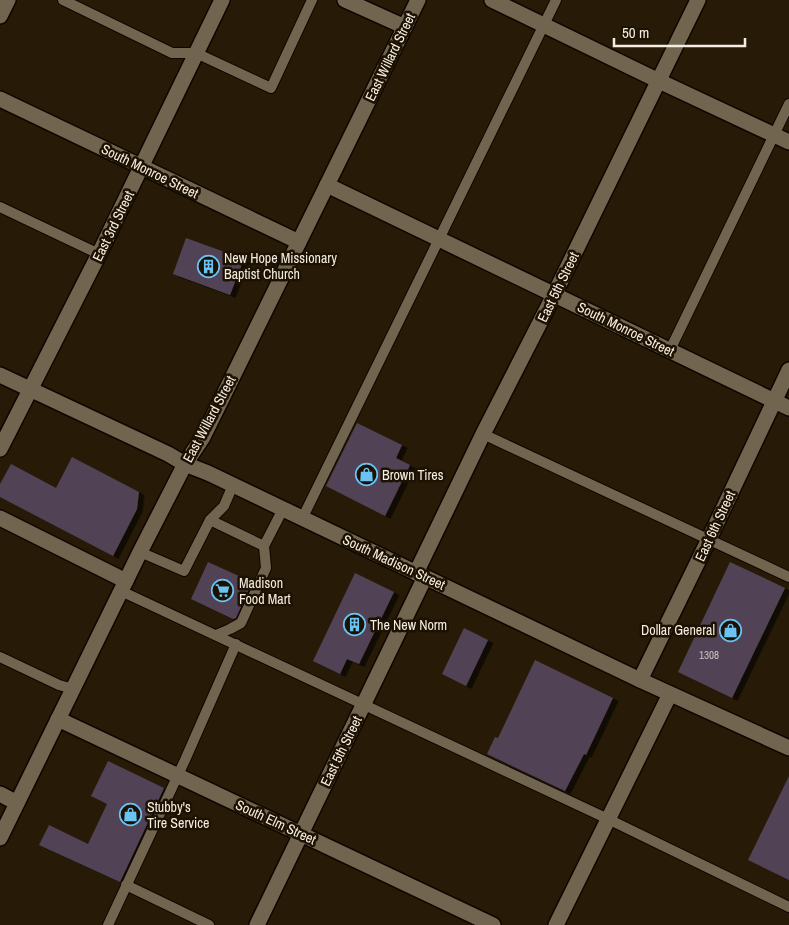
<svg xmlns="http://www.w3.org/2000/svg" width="789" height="925" font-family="'Archivo Narrow',sans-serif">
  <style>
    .building { fill: #514255; filter: url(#shadow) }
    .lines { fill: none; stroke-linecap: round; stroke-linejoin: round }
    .service-casing { stroke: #0f0600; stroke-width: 12 }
    .minor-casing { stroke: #0f0600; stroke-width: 18 }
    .tertiary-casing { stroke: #0f0600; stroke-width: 18 }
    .secondary-casing { stroke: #0f0600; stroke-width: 18 }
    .service { stroke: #726550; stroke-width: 10 }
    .minor { stroke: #726550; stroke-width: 15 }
    .tertiary { stroke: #726550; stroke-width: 15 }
    .secondary { stroke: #726550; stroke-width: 15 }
    .labels { text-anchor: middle; stroke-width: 5; stroke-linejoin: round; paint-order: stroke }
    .number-label { font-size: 11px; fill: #ccc2be }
    .street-label { font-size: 14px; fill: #f5ede1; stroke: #1d1202 }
    .poi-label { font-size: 14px; fill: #f5ede1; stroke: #1d1202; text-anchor: start }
  </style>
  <defs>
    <filter id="shadow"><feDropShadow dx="5.5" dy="3" stdDeviation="0" flood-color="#0009"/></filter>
  </defs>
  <rect width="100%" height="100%" fill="#271b08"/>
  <g class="building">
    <path d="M 186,238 L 244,259 L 230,295 L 173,274 Z"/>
    <path d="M 357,423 L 402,445 L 396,458 L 410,465 L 385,516 L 326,486 Z"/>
    <path d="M 72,457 L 139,492 L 137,509 L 113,556 L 0,497 L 0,484 L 11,464 L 56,488 Z"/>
    <path d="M 208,562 L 252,582 L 236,618 L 233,619 L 191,599 Z"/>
    <path d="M 730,562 L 785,588 L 732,698 L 678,672 Z"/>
    <path d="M 355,573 L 394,592 L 359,664 L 347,659 L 340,674 L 313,661 Z"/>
    <path d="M 464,628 L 488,640 L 466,686 L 442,674 Z"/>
    <path d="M 535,660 L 613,698 L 586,755 L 584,754 L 565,791 L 487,754 L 495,737 L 498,738 Z"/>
    <path d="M 108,761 L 164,788 L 120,882 L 39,845 L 49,825 L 88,844 L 107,804 L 91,796 Z"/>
    <path d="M 789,776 L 789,880 L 748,860 Z"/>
  </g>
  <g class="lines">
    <defs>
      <g id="service">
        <path d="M 63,0 L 172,53 L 196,53 L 271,88 L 312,0"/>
        <path d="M 0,207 L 99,254"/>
        <path d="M 670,350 L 789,104"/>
        <path d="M 483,434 L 789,577"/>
        <path d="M 302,519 L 556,0"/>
        <path d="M 210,520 L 224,506 L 233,485"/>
        <path d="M 140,552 L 184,571 L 210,520 L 264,546 L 283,509"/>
        <path d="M 121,591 L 608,819 L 789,907"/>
        <path d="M 216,635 L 230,629 L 241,623 L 266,568 L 264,546"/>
        <path d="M 0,657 L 59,685 L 73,689"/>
        <path d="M 126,885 L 209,925"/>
        <path d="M 108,925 L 185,760 L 236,644"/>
      </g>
      <g id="minor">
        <path d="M 345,0 L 405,27"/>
        <path d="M 492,0 L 659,81 L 789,142"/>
        <path d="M 0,16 L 8,0"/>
        <path d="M 0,99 L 299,242"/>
        <path d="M 327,185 L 789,408"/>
        <path d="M 0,449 L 99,254 L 222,0"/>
        <path d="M 0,518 L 126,581"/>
        <path d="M 416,573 L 483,434 L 554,295 L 698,0"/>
        <path d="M 640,680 L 709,539 L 789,370"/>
        <path d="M 58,719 L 493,925"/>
        <path d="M 0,794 L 17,803"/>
        <path d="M 257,925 L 425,577"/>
        <path d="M 556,925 L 670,694"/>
      </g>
      <path id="tertiary" d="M 0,838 L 140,552 L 185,464 L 203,437 L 418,0"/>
      <path id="secondary" d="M 0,375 L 168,454 L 185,464 L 208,473 L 640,680 L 789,748"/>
    </defs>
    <use href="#service" class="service-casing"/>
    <use href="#minor" class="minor-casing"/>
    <use href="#tertiary" class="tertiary-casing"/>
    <use href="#secondary" class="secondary-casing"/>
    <use href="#service" class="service"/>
    <use href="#minor" class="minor"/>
    <use href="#tertiary" class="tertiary"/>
    <use href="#secondary" class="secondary"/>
  </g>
  <defs>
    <symbol id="building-ring" viewBox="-11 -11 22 22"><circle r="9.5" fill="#1d1202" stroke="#6ac3f2" stroke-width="1.5"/><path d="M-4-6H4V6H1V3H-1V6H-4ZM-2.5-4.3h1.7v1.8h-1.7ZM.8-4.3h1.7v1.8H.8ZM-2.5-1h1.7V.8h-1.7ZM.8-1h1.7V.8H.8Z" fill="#6ac3f2"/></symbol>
    <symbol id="shop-ring" viewBox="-11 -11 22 22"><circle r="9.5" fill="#1d1202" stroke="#6ac3f2" stroke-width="1.5"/><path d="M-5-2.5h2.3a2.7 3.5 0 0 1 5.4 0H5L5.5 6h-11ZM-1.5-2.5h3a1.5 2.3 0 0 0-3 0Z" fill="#6ac3f2"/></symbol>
    <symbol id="supermarket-ring" viewBox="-11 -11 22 22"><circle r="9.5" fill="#1d1202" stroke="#6ac3f2" stroke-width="1.5"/><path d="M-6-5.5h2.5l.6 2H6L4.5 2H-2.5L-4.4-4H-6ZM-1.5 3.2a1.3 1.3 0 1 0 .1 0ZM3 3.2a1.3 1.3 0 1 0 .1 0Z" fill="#6ac3f2"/></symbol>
  </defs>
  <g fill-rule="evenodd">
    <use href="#building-ring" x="196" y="254" width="25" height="25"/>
    <use href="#shop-ring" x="354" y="462" width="25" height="25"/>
    <use href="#supermarket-ring" x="210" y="578" width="25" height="25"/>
    <use href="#building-ring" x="342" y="612" width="25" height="25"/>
    <use href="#shop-ring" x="718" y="618" width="25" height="25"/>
    <use href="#shop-ring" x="118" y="802" width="25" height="25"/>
  </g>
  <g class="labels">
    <g class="number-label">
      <text x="709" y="659">1308</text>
    </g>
    <g class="street-label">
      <text transform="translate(390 57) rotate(-64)" y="5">East Willard Street</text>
      <text transform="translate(150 171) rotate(26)" y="5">South Monroe Street</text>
      <text transform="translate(113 226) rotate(-64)" y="5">East 3rd Street</text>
      <text transform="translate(558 287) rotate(-64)" y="5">East 5th Street</text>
      <text transform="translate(626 329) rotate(26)" y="5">South Monroe Street</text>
      <text transform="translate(209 419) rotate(-62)" y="5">East Willard Street</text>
      <text transform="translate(715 526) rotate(-65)" y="5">East 6th Street</text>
      <text transform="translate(394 562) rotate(25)" y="5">South Madison Street</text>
      <text transform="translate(341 751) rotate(-64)" y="5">East 5th Street</text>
      <text transform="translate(276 822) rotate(25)" y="5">South Elm Street</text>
    </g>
    <g class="poi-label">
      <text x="224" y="263">New Hope Missionary<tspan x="224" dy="16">Baptist Church</tspan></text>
      <text x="382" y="480">Brown Tires</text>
      <text x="239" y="588">Madison<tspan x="239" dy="16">Food Mart</tspan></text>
      <text x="370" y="630">The New Norm</text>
      <text x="715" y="635" text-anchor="end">Dollar General</text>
      <text x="147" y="812">Stubby's<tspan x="147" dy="16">Tire Service</tspan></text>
    </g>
  </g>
  <path d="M614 38v8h131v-8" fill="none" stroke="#f5ede1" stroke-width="2.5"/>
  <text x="622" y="38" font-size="15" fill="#f5ede1" stroke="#1d1202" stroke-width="4" paint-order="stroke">50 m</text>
</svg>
